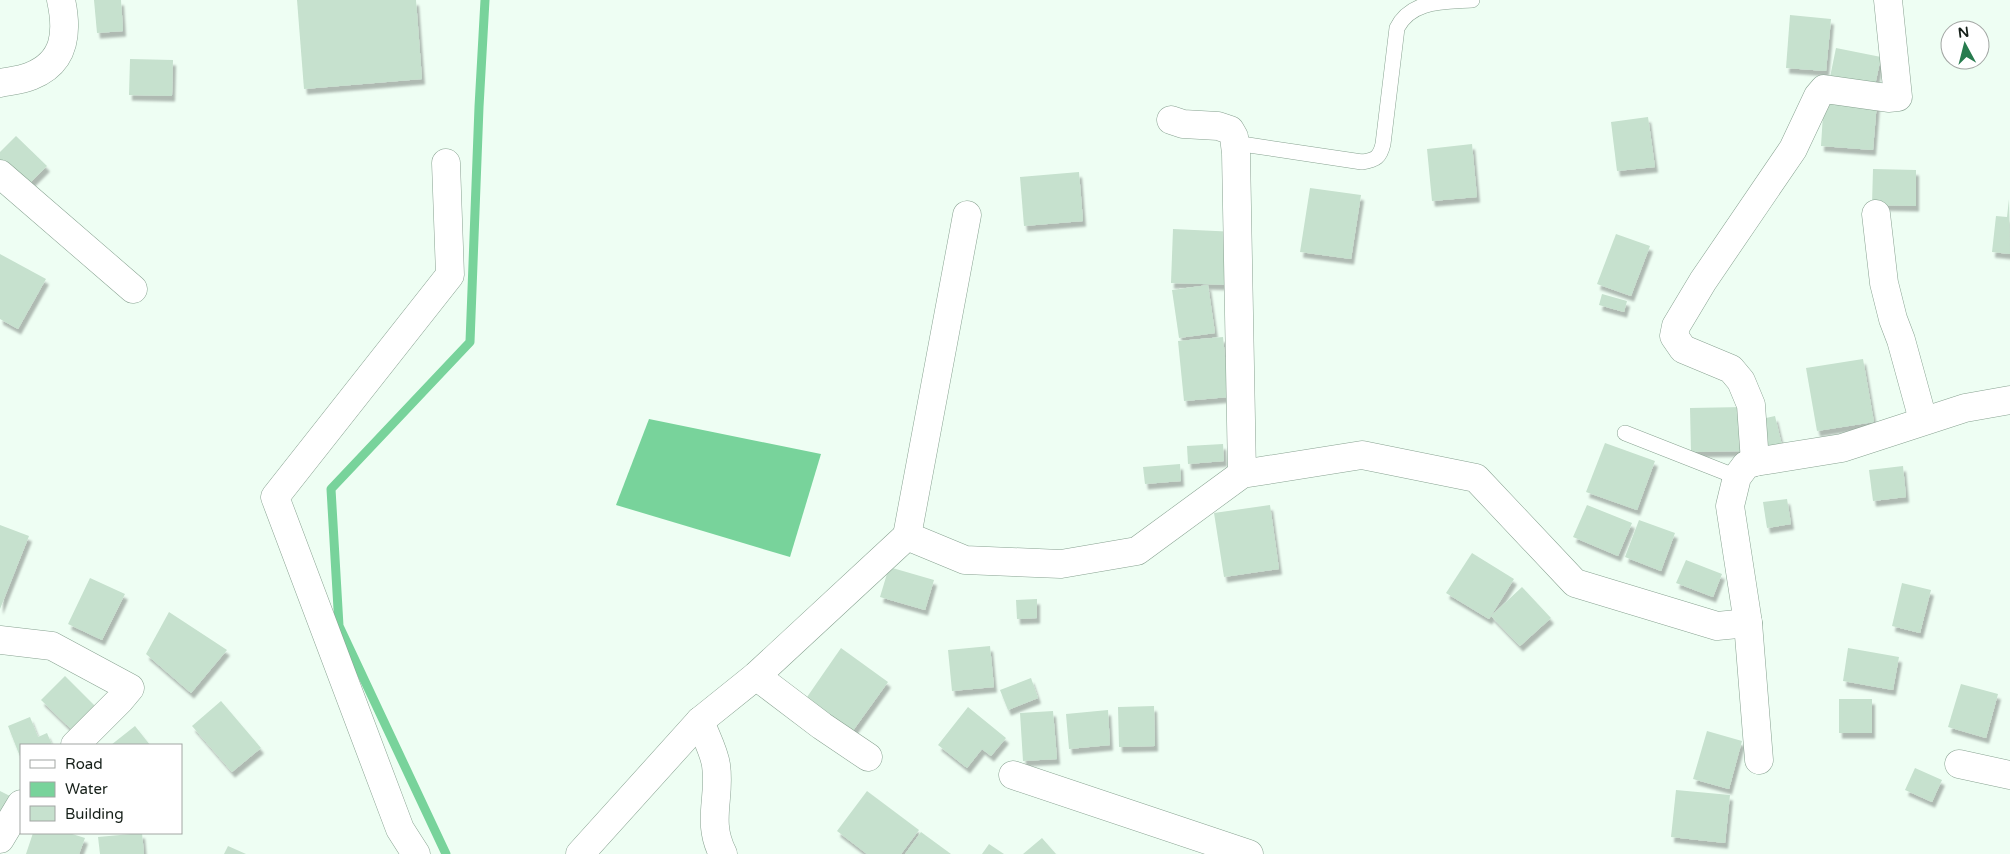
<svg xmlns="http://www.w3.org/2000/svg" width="2010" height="854" font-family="'Varela Round',sans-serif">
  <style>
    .water { fill: #78d39b }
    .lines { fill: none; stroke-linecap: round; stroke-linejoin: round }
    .stream { stroke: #78d39b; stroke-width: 9 }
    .building { fill: #c6e1ce; filter: url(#shadow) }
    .service-casing { stroke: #88a291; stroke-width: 16 }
    .minor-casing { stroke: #88a291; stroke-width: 29 }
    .service { stroke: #fff; stroke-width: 15 }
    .minor { stroke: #fff; stroke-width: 28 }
  </style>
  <defs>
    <filter id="shadow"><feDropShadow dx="3" dy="5.5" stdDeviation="1" flood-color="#0004"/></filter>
  </defs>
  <rect width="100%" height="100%" fill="#eefef3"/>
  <path class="water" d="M 649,419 L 821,454 L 790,557 L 616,505 Z"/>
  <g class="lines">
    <path class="stream" d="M 446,854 L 339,626 L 331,489 L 470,342 L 479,107 L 485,0"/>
  </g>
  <g class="building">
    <path d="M 94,0 L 121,0 L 123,31 L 97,33 Z"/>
    <path d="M 297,0 L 416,0 L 422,79 L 304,89 Z"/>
    <path d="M 1790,15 L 1831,19 L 1826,71 L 1786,68 Z"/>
    <path d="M 1836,48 L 1881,57 L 1874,90 L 1829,82 Z"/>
    <path d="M 130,59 L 173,60 L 172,96 L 129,95 Z"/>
    <path d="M 1824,99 L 1877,102 L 1873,150 L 1821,146 Z"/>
    <path d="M 1648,117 L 1655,167 L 1617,171 L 1611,122 Z"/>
    <path d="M 16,136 L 47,166 L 24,189 L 0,165 L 0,152 Z"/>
    <path d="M 1472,144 L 1477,197 L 1432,201 L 1427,149 Z"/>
    <path d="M 1873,169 L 1916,170 L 1916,206 L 1872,205 Z"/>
    <path d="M 1079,172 L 1083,221 L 1024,226 L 1020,177 Z"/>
    <path d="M 1310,188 L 1361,195 L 1351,259 L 1300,252 Z"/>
    <path d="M 2009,199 L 2010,254 L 1992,252 L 1996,216 L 2007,217 Z"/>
    <path d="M 1173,229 L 1237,232 L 1234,285 L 1171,283 Z"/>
    <path d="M 1616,234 L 1650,246 L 1631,296 L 1597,284 Z"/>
    <path d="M 0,254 L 46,279 L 18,329 L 0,319 Z"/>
    <path d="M 1208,285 L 1215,333 L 1179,338 L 1172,290 Z"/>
    <path d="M 1602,294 L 1627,301 L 1624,312 L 1599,305 Z"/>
    <path d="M 1223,337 L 1229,397 L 1184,401 L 1178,341 Z"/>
    <path d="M 1863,359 L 1874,422 L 1817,431 L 1806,368 Z"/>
    <path d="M 1744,407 L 1744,451 L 1691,452 L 1690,408 Z"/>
    <path d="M 1775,416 L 1784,454 L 1766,458 L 1757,420 Z"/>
    <path d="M 1605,443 L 1655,461 L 1637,510 L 1586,492 Z"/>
    <path d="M 1223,444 L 1224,461 L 1188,464 L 1187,446 Z"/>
    <path d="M 1180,464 L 1181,481 L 1145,484 L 1143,467 Z"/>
    <path d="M 1903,466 L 1906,497 L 1873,501 L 1869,470 Z"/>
    <path d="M 1787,499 L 1791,524 L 1767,528 L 1763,502 Z"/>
    <path d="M 1270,505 L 1279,569 L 1224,577 L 1214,513 Z"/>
    <path d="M 1587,505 L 1632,523 L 1618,556 L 1573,537 Z"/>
    <path d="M 1639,520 L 1675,533 L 1661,571 L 1625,557 Z"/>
    <path d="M 0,525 L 29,536 L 0,609 Z"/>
    <path d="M 1472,553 L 1514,579 L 1489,619 L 1446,593 Z"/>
    <path d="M 1686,560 L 1722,574 L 1713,597 L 1676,583 Z"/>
    <path d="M 889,567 L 934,580 L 925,610 L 880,597 Z"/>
    <path d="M 90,578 L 125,594 L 102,640 L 68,624 Z"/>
    <path d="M 1902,583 L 1931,590 L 1920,633 L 1892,626 Z"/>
    <path d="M 1522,587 L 1551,618 L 1520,646 L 1491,616 Z"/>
    <path d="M 1037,599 L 1037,618 L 1017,619 L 1016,600 Z"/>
    <path d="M 169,612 L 227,650 L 191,693 L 146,654 Z"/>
    <path d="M 990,646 L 994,687 L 952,691 L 948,650 Z"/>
    <path d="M 841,648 L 888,682 L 852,732 L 805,700 Z"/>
    <path d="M 1848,648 L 1899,657 L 1893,690 L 1843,681 Z"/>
    <path d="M 65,676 L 95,706 L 71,729 L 41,700 Z"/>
    <path d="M 1031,678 L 1038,698 L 1008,710 L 1000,690 Z"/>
    <path d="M 1961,684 L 1998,694 L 1986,738 L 1948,727 Z"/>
    <rect x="1839" y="699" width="33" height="34"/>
    <path d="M 221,701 L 261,748 L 232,772 L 192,726 Z"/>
    <path d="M 1154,706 L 1155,746 L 1119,747 L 1118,707 Z"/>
    <path d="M 968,707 L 1006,738 L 991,756 L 982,749 L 967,768 L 938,745 Z"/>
    <path d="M 1108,710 L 1110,745 L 1069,749 L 1066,714 Z"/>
    <path d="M 1053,711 L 1057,759 L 1023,761 L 1020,713 Z"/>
    <path d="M 30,717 L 38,737 L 47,733 L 52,745 L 21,745 L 21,759 L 8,726 Z"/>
    <path d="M 135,726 L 150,745 L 111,745 Z"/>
    <path d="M 1707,731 L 1742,741 L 1729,789 L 1693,779 Z"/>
    <path d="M 1915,768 L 1942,780 L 1932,802 L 1905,790 Z"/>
    <path d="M 1676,790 L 1730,795 L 1725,843 L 1671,837 Z"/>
    <path d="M 0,791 L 10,796 L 0,815 Z"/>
    <path d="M 867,791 L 919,830 L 901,854 L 867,854 L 837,831 Z"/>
    <path d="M 921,832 L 951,854 L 905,854 Z"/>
    <path d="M 33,833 L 69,833 L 85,838 L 79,854 L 26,854 Z"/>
    <path d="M 142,833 L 144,854 L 100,854 L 98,837 Z"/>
    <path d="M 1042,838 L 1056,854 L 1023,854 Z"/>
    <path d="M 989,844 L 1004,854 L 982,854 Z"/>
    <path d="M 228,846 L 246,854 L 224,854 Z"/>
  </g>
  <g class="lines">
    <defs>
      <g id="service">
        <path d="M 1235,143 L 1362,162 C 1376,160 1380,157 1383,144 L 1397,28 C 1411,0 1443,2 1472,0"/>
        <path d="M 1625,433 L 1737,477"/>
      </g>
      <g id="minor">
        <path d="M 0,83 C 10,81 22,80 31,76 C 66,62 68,32 61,0"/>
        <path d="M 1171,120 L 1183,124 L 1218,126 L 1230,130 L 1234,137 L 1236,153 L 1242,474"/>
        <path d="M 0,174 L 133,289"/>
        <path d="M 1876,214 L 1884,283 L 1893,319 L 1901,340 L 1923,420"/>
        <path d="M 1755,462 L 1751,405 L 1741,381 L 1731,369 L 1683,349 L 1674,336 L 1676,326 L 1703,281 L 1793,149 L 1818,96 L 1824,89 L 1888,98 L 1898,97 L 1888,0"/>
        <path d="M 907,536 L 967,215"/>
        <path d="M 1748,623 L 1759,760"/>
        <path d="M 0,640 L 52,646 L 130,688 L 120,700 L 75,745"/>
        <path d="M 756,676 L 822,726 L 868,757"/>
        <path d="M 700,721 C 705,735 714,751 716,765 C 721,798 706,821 723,854"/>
        <path d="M 1959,764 L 2010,775"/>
        <path d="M 1013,775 L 1249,854"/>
        <path d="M 0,839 L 21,804"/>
        <path d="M 416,854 L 400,829 L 275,497 L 450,275 L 446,163"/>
        <path d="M 580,854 L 700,721 L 756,676 L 907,536 L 965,560 L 1061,564 L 1137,551 L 1242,474 L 1362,455 L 1476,478 L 1575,583 L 1717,626 L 1748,623 L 1730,506 L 1737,477 L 1746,465 L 1755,462 L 1842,448 L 1965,408 L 2010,400"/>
      </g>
    </defs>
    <use href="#service" class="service-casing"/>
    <use href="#minor" class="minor-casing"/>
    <use href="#service" class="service"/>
    <use href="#minor" class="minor"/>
  </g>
  <rect x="20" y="744" width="162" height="90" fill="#ffffff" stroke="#a2a6a3"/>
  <rect x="30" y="760" width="25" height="8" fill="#ffffff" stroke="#a2a6a3"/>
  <text x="65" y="769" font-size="15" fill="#162019">Road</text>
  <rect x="30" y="782" width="25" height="15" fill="#78d39b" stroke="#a2a6a3"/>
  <text x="65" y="794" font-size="15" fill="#162019">Water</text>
  <rect x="30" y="806" width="25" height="15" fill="#c6e1ce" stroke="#a2a6a3"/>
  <text x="65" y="819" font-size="15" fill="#162019">Building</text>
  <g transform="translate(1965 45) rotate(353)"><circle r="24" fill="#ffffff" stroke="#a2a6a3"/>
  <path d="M0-4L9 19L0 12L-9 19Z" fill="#277b4e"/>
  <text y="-8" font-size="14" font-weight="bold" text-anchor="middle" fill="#162019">N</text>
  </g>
</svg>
